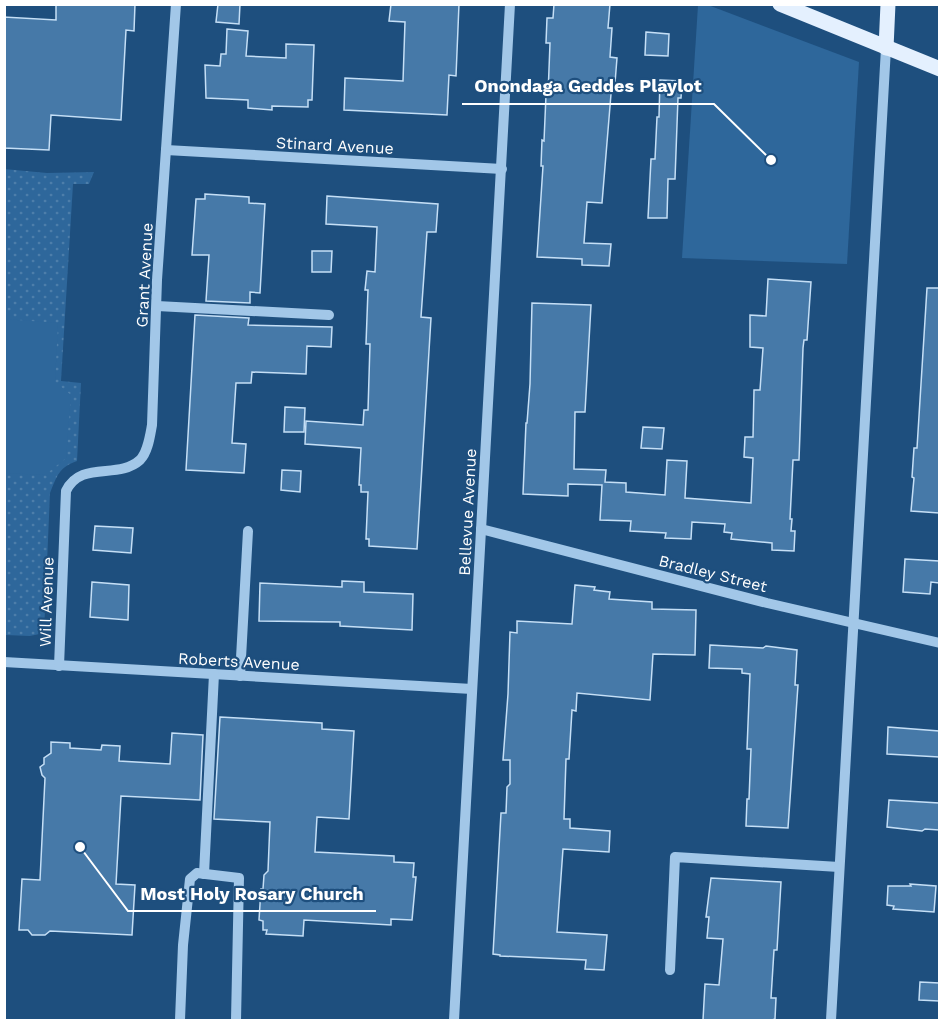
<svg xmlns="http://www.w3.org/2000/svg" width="944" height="1025" font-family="'Work Sans',sans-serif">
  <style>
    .grass { fill: url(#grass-dots) }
    .park { fill: #2e679b }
    .building { fill: #4679a8; stroke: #c5dff6; stroke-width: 1.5 }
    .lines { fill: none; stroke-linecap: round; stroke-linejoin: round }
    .minor { stroke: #a2c7e8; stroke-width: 10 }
    .major { stroke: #e4f0fe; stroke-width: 15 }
    .labels { text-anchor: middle; stroke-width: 4.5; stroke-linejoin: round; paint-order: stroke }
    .street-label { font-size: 16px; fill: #fff; stroke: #1e4f7e }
    .leader { fill: none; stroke: #fff; stroke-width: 2 }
    .callout-dot { fill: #fff; stroke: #1e4f7e; stroke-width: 2 }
    .callout-label { font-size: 18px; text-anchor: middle; font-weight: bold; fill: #fff; stroke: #1e4f7e; stroke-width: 4.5; stroke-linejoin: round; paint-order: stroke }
  </style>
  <defs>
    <pattern id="grass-dots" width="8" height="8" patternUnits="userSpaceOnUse" patternTransform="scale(1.5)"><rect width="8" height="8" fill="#2e679b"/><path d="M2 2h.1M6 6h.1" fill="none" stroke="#4d7eaa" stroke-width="1.8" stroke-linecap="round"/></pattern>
  </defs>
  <rect width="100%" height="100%" fill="#1e4f7e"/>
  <path class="grass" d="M 4,169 L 47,173 L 94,172 L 89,184 L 73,184 L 61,381 L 81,383 L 77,461 C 59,467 57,476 50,493 L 44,633 L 30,636 L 5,635 Z"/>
  <g class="park">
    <path d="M 698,5 L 708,5 L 859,62 L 847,264 L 682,258 Z"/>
    <path d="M 4,319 L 58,323 L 55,382 L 71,395 L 66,458 L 45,475 L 5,473 Z"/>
  </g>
  <g class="building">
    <path d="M 56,4 L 135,4 L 134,31 L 126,30 L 121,120 L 51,115 L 49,150 L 4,148 L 4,17 L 56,20 Z"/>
    <path d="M 218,4 L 240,4 L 239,24 L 216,22 Z"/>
    <path d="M 391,4 L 459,4 L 456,76 L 449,75 L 447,115 L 344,110 L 345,78 L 403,81 L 405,22 L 389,21 Z"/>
    <path d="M 554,4 L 610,4 L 608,28 L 612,28 L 610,57 L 617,58 L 615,83 L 612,82 L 602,203 L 587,202 L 584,243 L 611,244 L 609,266 L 582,265 L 582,259 L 537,257 L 543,166 L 541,166 L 542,140 L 544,141 L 546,95 L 548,95 L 550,43 L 546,43 L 547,18 L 553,18 Z"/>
    <path d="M 227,29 L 248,31 L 246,56 L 286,58 L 286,44 L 314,45 L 312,100 L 308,100 L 308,107 L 272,106 L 272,110 L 248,108 L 248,100 L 206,98 L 205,65 L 220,66 L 221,54 L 226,54 Z"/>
    <path d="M 646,32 L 669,34 L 668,56 L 645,55 Z"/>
    <path d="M 660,80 L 682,81 L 681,98 L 678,98 L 675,179 L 668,179 L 667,218 L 648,218 L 651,159 L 655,159 L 657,117 L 659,117 Z"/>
    <path d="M 205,194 L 249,197 L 249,203 L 265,204 L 260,293 L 250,292 L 250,303 L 206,301 L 209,255 L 192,255 L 196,199 L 205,199 Z"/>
    <path d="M 327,196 L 438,204 L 436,232 L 427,232 L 421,317 L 431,318 L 417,549 L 369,546 L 369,539 L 366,539 L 368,492 L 361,492 L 361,485 L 359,485 L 361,448 L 305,444 L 306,421 L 363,425 L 364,410 L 368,410 L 370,344 L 366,344 L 368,290 L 365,290 L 367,271 L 375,272 L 377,227 L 326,224 Z"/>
    <path d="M 312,251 L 332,251 L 331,272 L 312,272 Z"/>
    <path d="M 768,279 L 811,282 L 807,340 L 804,340 L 803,348 L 799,460 L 793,460 L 790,519 L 792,519 L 791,531 L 795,531 L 794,551 L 772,550 L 772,543 L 731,539 L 732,533 L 724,532 L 725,524 L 692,522 L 691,539 L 665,538 L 666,533 L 630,531 L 631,521 L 600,520 L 602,485 L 568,484 L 568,496 L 523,494 L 526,423 L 527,423 L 530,384 L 532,303 L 591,305 L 585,412 L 575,412 L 574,469 L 606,470 L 605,482 L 626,483 L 626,492 L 665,495 L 667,460 L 687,461 L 685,498 L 751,503 L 753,458 L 744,457 L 745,437 L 753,437 L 754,390 L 760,390 L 763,348 L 750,347 L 750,315 L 766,316 Z"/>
    <path d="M 927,288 L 939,288 L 939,513 L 911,511 L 914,478 L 912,477 L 914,448 L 917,448 Z"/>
    <path d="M 195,315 L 249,318 L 248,325 L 332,327 L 331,347 L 307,346 L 306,374 L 252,372 L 251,383 L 236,383 L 232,443 L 246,444 L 244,473 L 186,470 Z"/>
    <path d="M 285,407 L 305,408 L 304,432 L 284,432 Z"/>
    <path d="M 643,427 L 664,428 L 662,449 L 641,448 Z"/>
    <path d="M 282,470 L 301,471 L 300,492 L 281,490 Z"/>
    <path d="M 95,526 L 133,528 L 131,553 L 93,550 Z"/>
    <path d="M 905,559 L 939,561 L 939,583 L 931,582 L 930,594 L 903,592 Z"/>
    <path d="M 342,581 L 364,582 L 364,592 L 413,594 L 412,630 L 340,626 L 340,622 L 259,621 L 260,583 L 342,587 Z"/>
    <path d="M 92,582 L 129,585 L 128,620 L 90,617 Z"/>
    <path d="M 575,585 L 595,587 L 594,590 L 610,592 L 609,599 L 652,602 L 652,609 L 696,610 L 695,655 L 653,654 L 650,700 L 577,693 L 576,711 L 572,710 L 569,759 L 566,759 L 564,819 L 570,819 L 570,828 L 610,831 L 609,852 L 563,849 L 557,932 L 607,935 L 604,970 L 585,969 L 586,960 L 500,956 L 500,955 L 493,954 L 501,813 L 506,813 L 507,787 L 510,784 L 510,760 L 503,760 L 508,694 L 510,632 L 517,633 L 517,621 L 572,624 Z"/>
    <path d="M 710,645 L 763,648 L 766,646 L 797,650 L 795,685 L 798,685 L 788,828 L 746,826 L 747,799 L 749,799 L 751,749 L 747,749 L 750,674 L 742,673 L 742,669 L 709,668 Z"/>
    <path d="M 220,717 L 322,723 L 322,729 L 354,731 L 349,819 L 317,817 L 315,852 L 394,856 L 394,862 L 414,863 L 413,877 L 416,877 L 412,920 L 391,919 L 391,925 L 304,920 L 303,936 L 266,934 L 267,930 L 263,930 L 263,921 L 259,920 L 261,889 L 263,889 L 264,875 L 268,871 L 270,822 L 214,819 Z"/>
    <path d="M 888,727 L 939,731 L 939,757 L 887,754 Z"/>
    <path d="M 172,733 L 203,735 L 200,800 L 121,796 L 116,884 L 135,885 L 132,935 L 50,931 L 45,935 L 32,935 L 28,930 L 19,930 L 22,879 L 40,880 L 45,778 L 42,775 L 40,767 L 44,764 L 44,758 L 51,753 L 51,742 L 70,743 L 70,748 L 101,750 L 102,745 L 120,746 L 119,761 L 170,764 Z"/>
    <path d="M 889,800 L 939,803 L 939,830 L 925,829 L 922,831 L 887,827 Z"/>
    <path d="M 711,878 L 781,882 L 777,950 L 774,950 L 771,998 L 776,998 L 775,1019 L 772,1020 L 703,1020 L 705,984 L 719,985 L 723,939 L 707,938 L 709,917 L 706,917 Z"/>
    <path d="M 910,884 L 936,886 L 934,912 L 893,909 L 894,906 L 887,905 L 888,886 L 911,886 Z"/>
    <path d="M 920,982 L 939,983 L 939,1001 L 919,1000 Z"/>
  </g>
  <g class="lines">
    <g class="minor">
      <path d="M 166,150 L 502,169"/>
      <path d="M 157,306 L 329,315"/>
      <path d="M 481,529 L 767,603 L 940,643"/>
      <path d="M 4,662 L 472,689"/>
      <path d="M 59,666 L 66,491 C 81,460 118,480 140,460 C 148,452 150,436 152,425 L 157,280 L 176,4"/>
      <path d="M 240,676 L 248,531"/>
      <path d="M 204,874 L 214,674"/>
      <path d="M 670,970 L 675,857 L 839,867"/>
      <path d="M 180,1020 L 183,945 L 190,879 L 197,873 L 239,878 L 236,1020"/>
      <path d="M 454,1020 L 510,4"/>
      <path d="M 831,1020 L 886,48"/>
    </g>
    <g class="major">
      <path d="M 780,4 L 940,69"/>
      <path d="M 886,48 L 888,4"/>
    </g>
  </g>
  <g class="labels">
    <g class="street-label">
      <text transform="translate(335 145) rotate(3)" y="6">Stinard Avenue</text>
      <text transform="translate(144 275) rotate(-87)" y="6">Grant Avenue</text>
      <text transform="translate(467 512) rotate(-87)" y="6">Bellevue Avenue</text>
      <text transform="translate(713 573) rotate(14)" y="6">Bradley Street</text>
      <text transform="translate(46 602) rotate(-88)" y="6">Will Avenue</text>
      <text transform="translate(239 661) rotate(3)" y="6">Roberts Avenue</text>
    </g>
  </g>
  <path class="leader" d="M771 160L714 104H462M80 847L128 911H376"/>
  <g class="callout-dot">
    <circle cx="771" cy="160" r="6"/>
    <circle cx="80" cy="847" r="6"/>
  </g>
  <g class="callout-label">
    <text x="588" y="92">Onondaga Geddes Playlot</text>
    <text x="252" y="900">Most Holy Rosary Church</text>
  </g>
  <rect width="944" height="1025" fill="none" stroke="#ffffff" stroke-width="12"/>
</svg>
